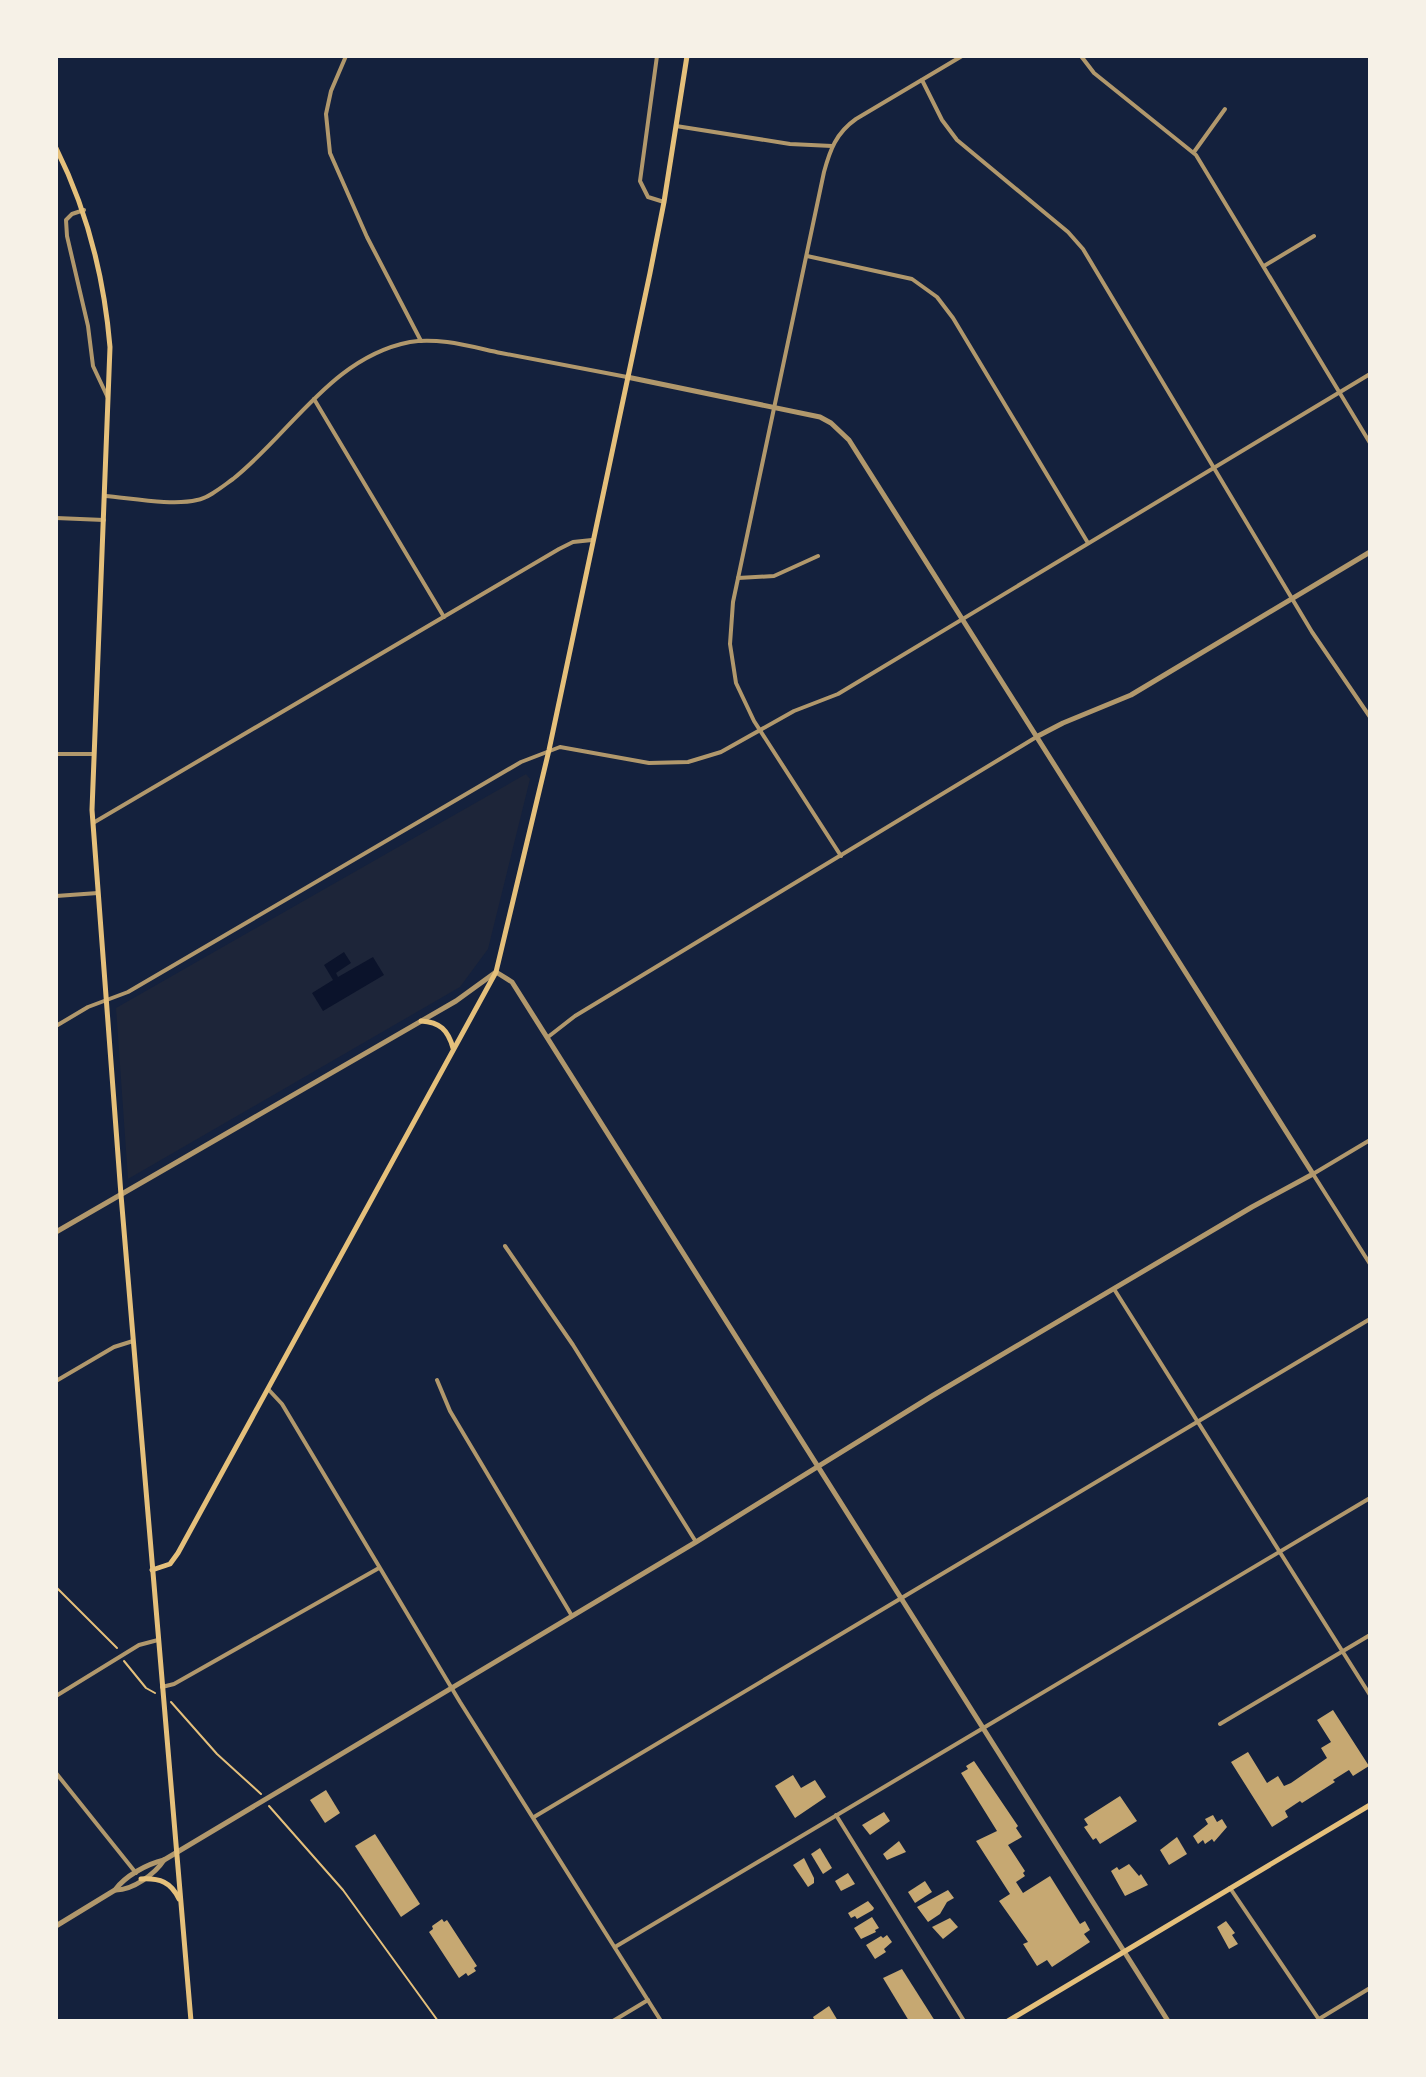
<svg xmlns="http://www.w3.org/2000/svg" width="1426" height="2077" font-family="'Archivo Narrow',sans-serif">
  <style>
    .green { fill: #1d2539 }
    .water { fill: #0b132b }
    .building { fill: #c6a872 }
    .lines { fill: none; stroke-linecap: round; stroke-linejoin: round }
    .path { stroke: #e5c07b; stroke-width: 2 }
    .minor { stroke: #b1986c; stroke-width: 4 }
    .tertiary { stroke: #b1986c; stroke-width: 5 }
    .secondary { stroke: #e5c07b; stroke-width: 5 }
  </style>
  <rect width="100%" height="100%" fill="#14213d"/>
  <path class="green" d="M 526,774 L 530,779 L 488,949 L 460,987 L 128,1179 L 116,1008 Z"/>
  <path class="water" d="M 344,952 L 351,963 L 336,973 L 338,977 L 373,957 L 384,975 L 323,1011 L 312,993 L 333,980 L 324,965 Z"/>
  <g class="building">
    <path d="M 1333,1710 L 1369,1766 L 1353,1776 L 1349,1770 L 1333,1780 L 1335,1782 L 1302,1803 L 1300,1801 L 1285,1811 L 1288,1817 L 1272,1827 L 1231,1762 L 1248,1752 L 1267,1783 L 1278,1776 L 1284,1786 L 1291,1783 L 1327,1758 L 1321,1748 L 1331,1742 L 1317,1720 Z"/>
    <path d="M 974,1761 L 1018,1826 L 1016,1828 L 1022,1837 L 1008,1845 L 1025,1871 L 1023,1873 L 1025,1876 L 1016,1882 L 1023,1893 L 1050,1876 L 1080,1924 L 1085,1921 L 1090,1930 L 1084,1934 L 1090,1942 L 1052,1967 L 1047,1960 L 1037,1966 L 1023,1944 L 1028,1942 L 999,1901 L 1010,1894 L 976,1841 L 997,1831 L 961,1773 L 968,1769 L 966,1766 Z"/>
    <path d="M 793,1775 L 801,1788 L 815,1780 L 826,1797 L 795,1818 L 775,1786 Z"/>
    <path d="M 326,1790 L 340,1813 L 325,1823 L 310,1800 Z"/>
    <path d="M 1120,1796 L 1137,1821 L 1100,1844 L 1096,1838 L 1093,1840 L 1084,1827 L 1088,1825 L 1084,1819 Z"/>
    <path d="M 884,1812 L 890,1821 L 870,1835 L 862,1825 Z"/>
    <path d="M 1213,1815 L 1217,1822 L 1222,1819 L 1227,1827 L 1214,1842 L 1212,1839 L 1205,1844 L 1203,1840 L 1198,1844 L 1193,1836 L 1208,1824 L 1205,1819 Z"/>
    <path d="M 375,1834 L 420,1904 L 401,1917 L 355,1846 Z"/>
    <path d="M 1177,1837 L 1187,1854 L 1169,1865 L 1160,1850 Z"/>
    <path d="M 899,1841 L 906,1852 L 887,1860 L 883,1854 Z"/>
    <path d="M 820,1848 L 832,1868 L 823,1874 L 811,1854 Z"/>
    <path d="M 804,1858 L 814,1878 L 814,1883 L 808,1887 L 793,1865 Z"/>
    <path d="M 1129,1864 L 1139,1876 L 1141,1874 L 1148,1885 L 1125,1896 L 1111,1871 L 1117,1867 L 1119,1870 Z"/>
    <path d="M 848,1873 L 855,1884 L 841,1891 L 835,1881 Z"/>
    <path d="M 925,1881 L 932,1892 L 915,1903 L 908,1892 Z"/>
    <path d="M 948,1890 L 954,1898 L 947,1902 L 940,1914 L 928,1922 L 917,1907 Z"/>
    <path d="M 868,1901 L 874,1908 L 873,1910 L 857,1919 L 855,1916 L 851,1918 L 848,1913 Z"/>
    <path d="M 872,1917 L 879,1928 L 875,1930 L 876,1932 L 861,1939 L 854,1928 Z"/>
    <path d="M 950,1918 L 958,1927 L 943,1939 L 932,1927 Z"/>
    <path d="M 442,1919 L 444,1922 L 447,1920 L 477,1966 L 474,1968 L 476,1971 L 468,1976 L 466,1973 L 459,1978 L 429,1932 L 433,1929 L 432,1926 Z"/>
    <path d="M 1226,1921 L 1235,1933 L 1232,1935 L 1238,1944 L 1229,1949 L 1217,1927 Z"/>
    <path d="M 887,1935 L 892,1942 L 884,1949 L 886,1952 L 875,1959 L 866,1945 L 881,1936 L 883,1938 Z"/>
    <path d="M 902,1969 L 935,2021 L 909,2021 L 883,1978 Z"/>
    <path d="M 829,2006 L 838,2021 L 815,2021 L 813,2017 Z"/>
  </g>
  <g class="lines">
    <g class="path">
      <path d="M 56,1587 L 117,1648"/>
      <path d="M 124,1661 L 146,1688 L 155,1693"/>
      <path d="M 171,1702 L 217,1754 L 261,1794"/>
      <path d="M 269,1806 L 343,1890 L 438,2021"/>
    </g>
    <g class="minor">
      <path d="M 346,56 L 331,91 L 326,114 L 330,153 L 367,237 L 421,341"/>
      <path d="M 657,56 L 640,181 L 648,197 L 664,202"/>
      <path d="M 1081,56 L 1094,73 L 1196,155 L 1370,443"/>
      <path d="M 922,80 L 942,120 L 957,140 L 1068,232 L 1083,249 L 1312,632 L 1370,717"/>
      <path d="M 676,126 L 790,144 L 832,146"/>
      <path d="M 1194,152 L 1225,109"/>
      <path d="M 84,210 L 72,214 L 66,220 L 67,236 L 88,326 L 93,366 L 108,398"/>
      <path d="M 807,256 L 912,279 L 937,297 L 953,318 L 1088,543"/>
      <path d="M 1264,266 L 1314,236"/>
      <path d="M 314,399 L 444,617"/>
      <path d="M 105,496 C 130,498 173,506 197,500 C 209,498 223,486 233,479 C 291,433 332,357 410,342 C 439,337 472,347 501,353 C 543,361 585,369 627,377"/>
      <path d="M 56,518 L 104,520"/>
      <path d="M 738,578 L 774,576 L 818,556"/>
      <path d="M 56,754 L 94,754"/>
      <path d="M 93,823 L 559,549 L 573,542 L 592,540"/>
      <path d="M 841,856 L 754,721 L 736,683 L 730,644 L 733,602 L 824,172 C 830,150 836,133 856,119 L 962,56"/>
      <path d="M 56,896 L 98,893"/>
      <path d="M 56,1026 L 88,1007 L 128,992 L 521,762 L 560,747 L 649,763 L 688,762 L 721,752 L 794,711 L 838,694 L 1370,374"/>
      <path d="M 548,1037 L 575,1016 L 1038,736"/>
      <path d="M 1370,1140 L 1313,1174 L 1370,1264"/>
      <path d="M 505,1246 L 573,1345 L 696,1542"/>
      <path d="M 1114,1289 L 1370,1695"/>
      <path d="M 437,1380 L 450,1411 L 572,1616"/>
      <path d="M 56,1381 L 114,1347 L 133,1341"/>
      <path d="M 268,1389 L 282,1404 L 460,1702 L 661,2021"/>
      <path d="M 162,1687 L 174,1684 L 379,1568"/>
      <path d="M 56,1696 L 139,1645 L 158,1640"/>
      <path d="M 1220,1724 L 1370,1635"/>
      <path d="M 56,1773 L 136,1873"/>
      <path d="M 836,1815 L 964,2021"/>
      <path d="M 534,1817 L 1370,1319"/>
      <path d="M 1230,1888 L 1320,2021"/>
      <path d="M 615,1947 L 1370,1498"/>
      <path d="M 1319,2019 L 1370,1988"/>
      <path d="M 613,2021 L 648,2000"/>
    </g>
    <g class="tertiary">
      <path d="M 1038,736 L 1063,723 L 1131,695 L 1370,552"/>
      <path d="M 56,1232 L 456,1001 L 496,972 L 512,982 L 1168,2021"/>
      <path d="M 116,1890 C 133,1890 155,1874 164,1860"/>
      <path d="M 56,1926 L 115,1890 C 125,1876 147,1864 164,1860 L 696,1542 L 932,1396 L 1252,1207 L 1313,1174 L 849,440 L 831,423 L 820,417 L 627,377"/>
    </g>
    <g class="secondary">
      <path d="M 56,148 C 88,212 104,276 110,347 L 92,810 L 121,1195 L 191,2021"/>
      <path d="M 421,1021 C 440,1022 448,1030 453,1048"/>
      <path d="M 152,1570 L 170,1564 L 178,1553 L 496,972 L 549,750 L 650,273 L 664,202 L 687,56"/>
      <path d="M 141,1879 C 160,1878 171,1882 179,1899"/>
      <path d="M 1008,2021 L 1370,1805"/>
    </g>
  </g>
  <rect width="1426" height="2077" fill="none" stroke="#f6f1e7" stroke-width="116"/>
</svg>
